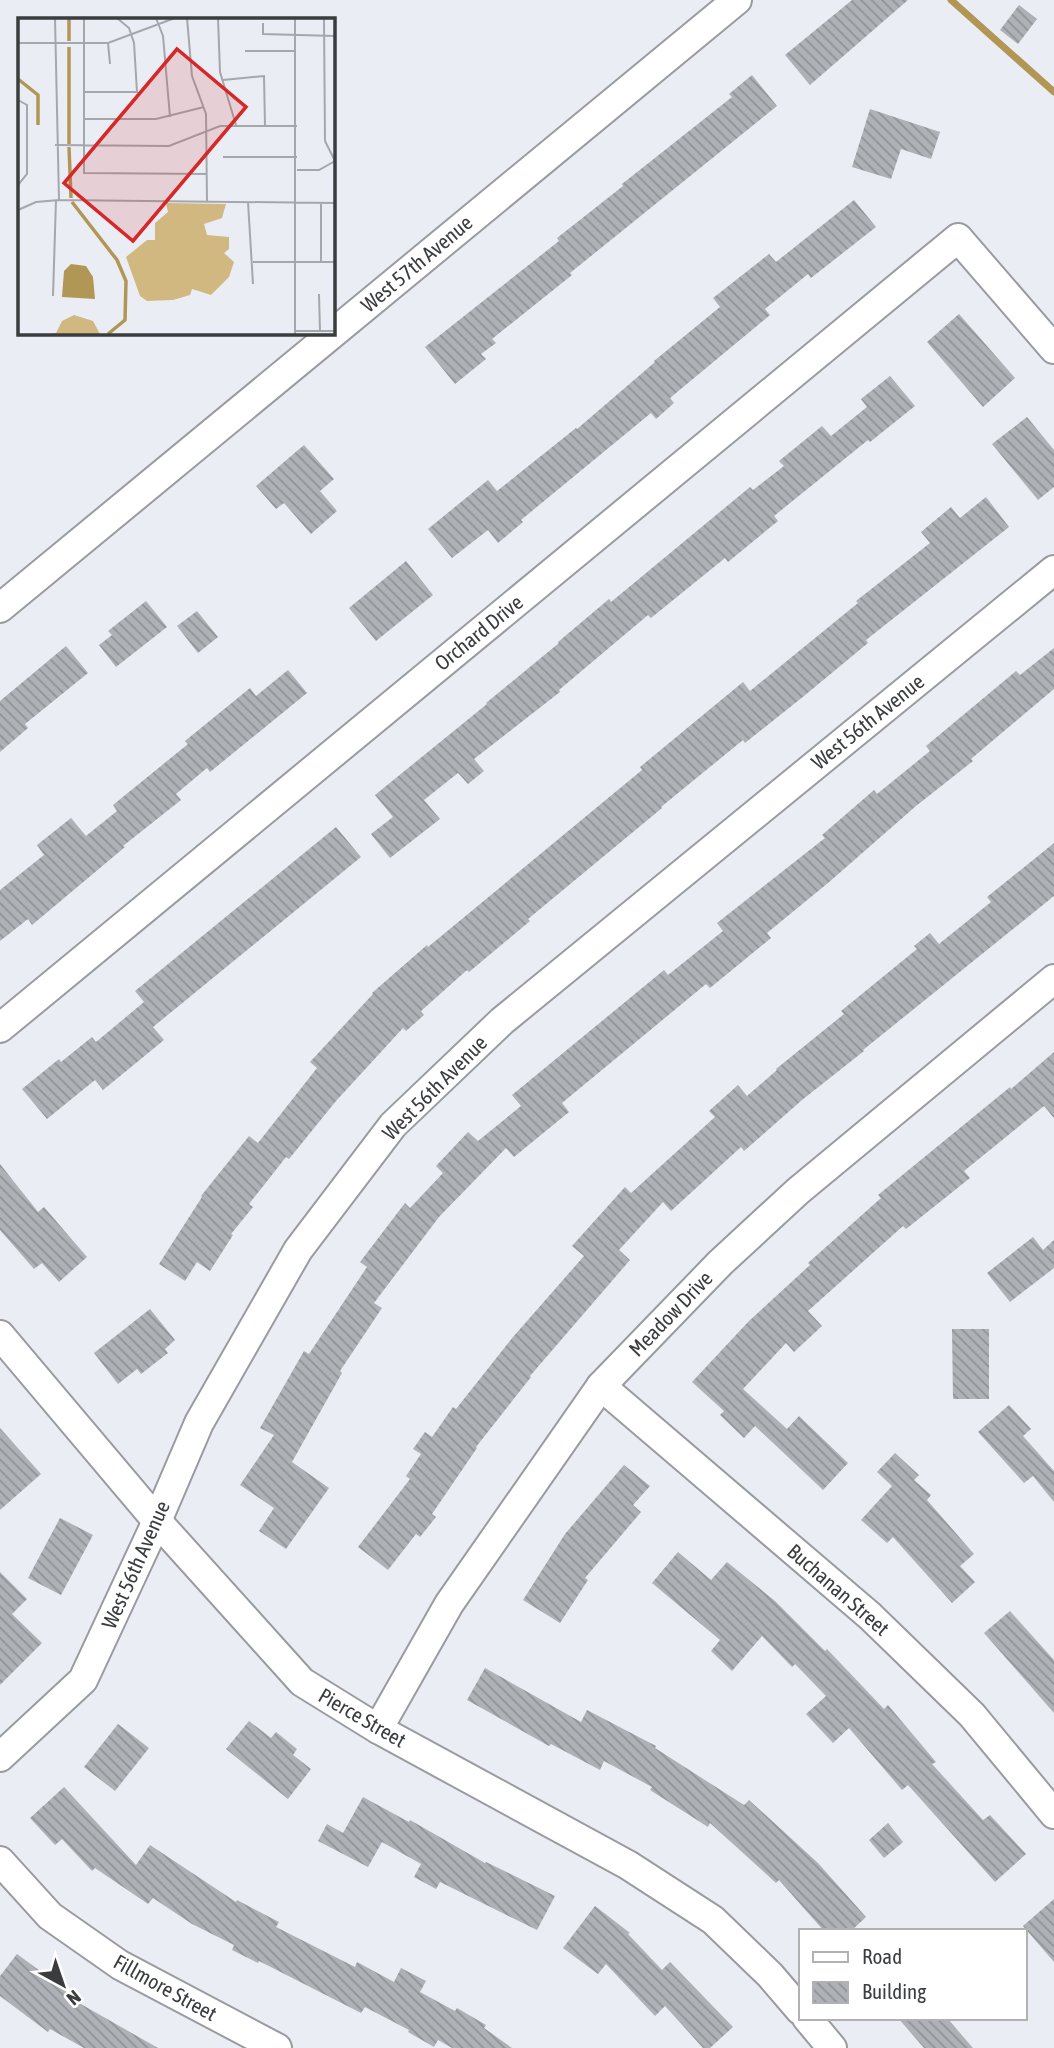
<svg xmlns="http://www.w3.org/2000/svg" width="1054" height="2048" font-family="'Asap Condensed',sans-serif">
  <style>
    .lines { fill: none; stroke-linecap: round; stroke-linejoin: round }
    .stream { stroke: #b19655; stroke-width: 7 }
    .building { fill: url(#building-back-hatch) }
    .minor-casing { stroke: #989ca1; stroke-width: 32 }
    .minor { stroke: #fff; stroke-width: 28 }
    .labels { text-anchor: middle; stroke-width: 5; stroke-linejoin: round; paint-order: stroke }
    .street-label { font-size: 21px; fill: #3a3c3e; stroke: #fff }
    .inset-river { fill: none; stroke: #b19655; stroke-width: 3.5 }
    .inset-road { fill: none; stroke: #a4a7ab; stroke-width: 2 }
    .view { fill: #d62828; fill-opacity: 0.15; stroke: #d62828; stroke-width: 3.5 }
    .inset-edge { fill: none; stroke: #3a3c3e; stroke-width: 3.5 }
  </style>
  <defs>
    <pattern id="building-back-hatch" width="6" height="6" patternUnits="userSpaceOnUse" patternTransform="scale(1.75)"><rect width="6" height="6" fill="#aeb2b7"/><path d="M-1 5l2 2M0 0l6 6M5-1l2 2" fill="none" stroke="#8f9296"/></pattern>
  </defs>
  <rect width="100%" height="100%" fill="#eaeef4"/>
  <g class="lines">
    <path class="stream" d="M 951,0 L 1054,92"/>
  </g>
  <g class="building">
    <path d="M 852,0 L 908,0 L 810,85 L 785,55 Z"/>
    <path d="M 1019,5 L 1037,19 L 1018,44 L 1000,30 Z"/>
    <path d="M 752,75 L 777,106 L 627,227 L 570,273 L 572,275 L 492,339 L 496,343 L 481,354 L 486,359 L 455,384 L 425,347 L 559,241 L 557,238 L 623,186 L 622,184 L 732,97 L 729,94 Z"/>
    <path d="M 870,109 L 940,132 L 931,159 L 901,149 L 891,179 L 852,167 Z"/>
    <path d="M 854,200 L 876,227 L 811,278 L 808,274 L 765,309 L 770,315 L 670,398 L 674,403 L 656,419 L 651,413 L 521,520 L 523,522 L 498,543 L 488,530 L 452,558 L 428,529 L 488,480 L 497,491 L 576,428 L 577,429 L 655,362 L 654,361 L 720,307 L 713,298 L 769,254 L 776,262 Z"/>
    <path d="M 959,314 L 1015,378 L 983,407 L 927,342 Z"/>
    <path d="M 890,376 L 915,406 L 870,442 L 868,440 L 774,516 L 778,521 L 728,562 L 725,558 L 651,618 L 648,615 L 559,690 L 560,692 L 474,759 L 484,771 L 468,784 L 458,773 L 424,800 L 440,819 L 390,858 L 371,834 L 393,817 L 375,795 L 487,704 L 486,703 L 559,643 L 558,642 L 609,599 L 611,602 L 750,487 L 753,490 L 784,466 L 779,461 L 822,426 L 831,436 L 867,407 L 861,399 Z"/>
    <path d="M 1027,417 L 1054,450 L 1054,487 L 1038,500 L 992,444 Z"/>
    <path d="M 304,445 L 334,479 L 320,491 L 337,511 L 311,534 L 284,503 L 276,509 L 256,486 Z"/>
    <path d="M 986,497 L 1009,527 L 866,640 L 868,643 L 804,696 L 745,743 L 743,740 L 661,807 L 662,808 L 528,919 L 530,921 L 469,972 L 467,970 L 421,1011 L 424,1015 L 406,1031 L 403,1028 L 336,1101 L 289,1159 L 286,1157 L 249,1204 L 253,1207 L 231,1234 L 233,1235 L 210,1271 L 197,1262 L 185,1281 L 159,1264 L 202,1197 L 201,1196 L 249,1136 L 258,1143 L 317,1068 L 310,1062 L 373,994 L 372,993 L 427,945 L 428,947 L 642,770 L 640,767 L 743,682 L 750,691 L 858,603 L 856,601 L 930,543 L 921,532 L 951,507 L 960,518 Z"/>
    <path d="M 406,561 L 433,595 L 376,641 L 349,608 Z"/>
    <path d="M 146,601 L 167,627 L 116,667 L 99,645 L 112,635 L 108,631 Z"/>
    <path d="M 197,611 L 218,637 L 198,653 L 177,626 Z"/>
    <path d="M 66,646 L 88,673 L 25,724 L 28,728 L 0,752 L 0,701 Z"/>
    <path d="M 1054,648 L 1054,689 L 971,759 L 973,761 L 916,806 L 828,883 L 767,933 L 771,938 L 710,988 L 706,984 L 562,1103 L 569,1112 L 514,1157 L 506,1148 L 439,1217 L 374,1303 L 382,1308 L 340,1371 L 342,1373 L 292,1462 L 329,1488 L 286,1549 L 259,1531 L 274,1508 L 240,1485 L 274,1435 L 260,1428 L 304,1351 L 309,1354 L 367,1267 L 360,1262 L 405,1203 L 410,1208 L 443,1173 L 436,1166 L 468,1132 L 478,1141 L 521,1106 L 512,1095 L 664,970 L 668,975 L 723,931 L 717,923 L 825,838 L 822,835 L 874,790 L 877,794 L 930,751 L 926,746 L 1016,671 L 1020,675 Z"/>
    <path d="M 288,670 L 307,693 L 210,772 L 207,768 L 176,794 L 181,800 L 123,846 L 125,847 L 32,925 L 28,919 L 0,941 L 0,890 L 44,855 L 37,845 L 71,818 L 86,836 L 117,811 L 113,805 L 188,744 L 185,741 L 250,688 L 256,696 Z"/>
    <path d="M 336,827 L 361,857 L 153,1027 L 164,1040 L 103,1090 L 95,1080 L 47,1119 L 22,1089 L 59,1059 L 61,1062 L 92,1037 L 96,1042 L 144,1002 L 135,991 Z"/>
    <path d="M 1054,843 L 1054,896 L 863,1050 L 864,1051 L 802,1100 L 744,1151 L 741,1147 L 671,1211 L 663,1202 L 619,1250 L 630,1260 L 530,1376 L 531,1377 L 476,1447 L 477,1448 L 432,1514 L 436,1517 L 420,1537 L 416,1534 L 388,1570 L 358,1547 L 410,1479 L 406,1476 L 421,1454 L 413,1449 L 425,1432 L 432,1437 L 453,1407 L 456,1409 L 513,1337 L 584,1256 L 572,1246 L 625,1187 L 631,1193 L 715,1117 L 709,1111 L 738,1085 L 747,1096 L 777,1070 L 776,1069 L 844,1014 L 841,1011 L 917,949 L 914,946 L 930,933 L 939,944 L 991,902 L 987,897 Z"/>
    <path d="M 1054,1052 L 1054,1118 L 1044,1106 L 964,1171 L 970,1178 L 906,1229 L 903,1226 L 808,1311 L 822,1326 L 794,1352 L 786,1343 L 743,1389 L 787,1429 L 799,1416 L 848,1463 L 823,1490 L 755,1426 L 744,1438 L 720,1415 L 724,1411 L 692,1382 L 749,1321 L 810,1265 L 808,1263 L 881,1198 L 878,1195 L 1010,1087 L 1011,1089 Z"/>
    <path d="M 0,1164 L 38,1212 L 44,1207 L 87,1257 L 59,1282 L 42,1263 L 34,1269 L 0,1230 Z"/>
    <path d="M 1033,1237 L 1043,1250 L 1054,1240 L 1054,1268 L 1010,1302 L 987,1273 Z"/>
    <path d="M 150,1309 L 175,1340 L 165,1349 L 168,1353 L 141,1374 L 137,1369 L 118,1384 L 94,1353 Z"/>
    <path d="M 952,1329 L 989,1329 L 989,1399 L 953,1399 Z"/>
    <path d="M 1009,1405 L 1031,1429 L 1023,1436 L 1054,1471 L 1054,1502 L 1033,1476 L 1024,1483 L 978,1432 Z"/>
    <path d="M 0,1428 L 41,1474 L 0,1510 Z"/>
    <path d="M 895,1453 L 919,1475 L 914,1480 L 931,1495 L 927,1500 L 974,1554 L 960,1566 L 975,1582 L 952,1603 L 893,1537 L 887,1543 L 861,1520 L 892,1486 L 877,1472 Z"/>
    <path d="M 624,1465 L 650,1486 L 633,1505 L 641,1512 L 585,1578 L 588,1580 L 560,1623 L 523,1600 L 565,1534 Z"/>
    <path d="M 60,1518 L 93,1535 L 61,1595 L 28,1578 Z"/>
    <path d="M 678,1552 L 711,1580 L 727,1562 L 775,1601 L 825,1651 L 827,1649 L 884,1709 L 888,1705 L 936,1762 L 932,1764 L 983,1820 L 990,1815 L 1026,1854 L 995,1882 L 908,1785 L 902,1790 L 849,1728 L 833,1743 L 806,1714 L 826,1696 L 795,1664 L 792,1667 L 762,1636 L 732,1671 L 711,1651 L 720,1640 L 652,1583 Z"/>
    <path d="M 0,1572 L 27,1599 L 12,1614 L 42,1643 L 0,1685 Z"/>
    <path d="M 1010,1611 L 1054,1660 L 1054,1713 L 984,1633 Z"/>
    <path d="M 485,1668 L 581,1722 L 587,1710 L 656,1746 L 655,1748 L 744,1805 L 749,1800 L 818,1863 L 866,1917 L 851,1931 L 824,1931 L 779,1880 L 776,1883 L 710,1823 L 708,1827 L 650,1790 L 652,1787 L 604,1761 L 600,1770 L 551,1744 L 549,1746 L 467,1700 Z"/>
    <path d="M 249,1721 L 271,1738 L 276,1732 L 297,1749 L 293,1755 L 311,1769 L 288,1799 L 226,1749 Z"/>
    <path d="M 118,1724 L 149,1748 L 115,1791 L 84,1767 Z"/>
    <path d="M 64,1787 L 136,1865 L 150,1845 L 236,1902 L 237,1900 L 279,1922 L 276,1927 L 355,1967 L 357,1962 L 394,1982 L 401,1968 L 426,1981 L 420,1992 L 455,2011 L 457,2008 L 486,2025 L 484,2028 L 512,2048 L 452,2048 L 438,2040 L 434,2047 L 408,2032 L 409,2030 L 365,2007 L 361,2013 L 259,1961 L 258,1963 L 232,1950 L 234,1945 L 192,1924 L 153,1898 L 148,1904 L 95,1868 L 92,1871 L 62,1839 L 55,1845 L 30,1818 Z"/>
    <path d="M 363,1797 L 409,1822 L 410,1820 L 485,1863 L 486,1862 L 555,1896 L 537,1930 L 440,1882 L 436,1889 L 414,1877 L 421,1864 L 382,1842 L 368,1867 L 318,1841 L 327,1824 L 343,1833 Z"/>
    <path d="M 888,1823 L 903,1842 L 884,1858 L 869,1840 Z"/>
    <path d="M 1054,1899 L 1054,1962 L 1023,1926 Z"/>
    <path d="M 595,1906 L 630,1933 L 628,1934 L 662,1970 L 670,1962 L 733,2027 L 710,2048 L 703,2048 L 665,2006 L 655,2016 L 606,1964 L 598,1974 L 563,1948 Z"/>
    <path d="M 17,1954 L 74,1996 L 72,1999 L 158,2048 L 84,2048 L 50,2029 L 48,2032 L 0,1996 L 0,1976 Z"/>
    <path d="M 898,2018 L 947,2018 L 973,2048 L 924,2048 Z"/>
  </g>
  <g class="lines">
    <defs>
      <g id="minor">
        <path d="M 0,608 L 737,0"/>
        <path d="M 0,1028 L 958,238 L 1054,349"/>
        <path d="M 0,1335 L 157,1521 L 302,1682 L 378,1729 L 628,1865 L 713,1920 L 770,1975 L 800,2010"/>
        <path d="M 601,1386 L 870,1616 L 972,1715 L 1054,1814"/>
        <path d="M 378,1729 L 449,1604 L 601,1386 L 720,1263 L 798,1191 L 1054,979"/>
        <path d="M 0,1757 L 83,1680 L 157,1521 L 199,1423 L 298,1250 L 393,1125 L 502,1021 L 1054,570"/>
        <path d="M 0,1861 L 50,1916 L 120,1965 L 277,2048"/>
        <path d="M 807,2018 L 832,2048"/>
      </g>
    </defs>
    <use href="#minor" class="minor-casing"/>
    <use href="#minor" class="minor"/>
  </g>
  <g class="labels">
    <g class="street-label">
      <text transform="translate(417 264) rotate(-40)" y="7">West 57th Avenue</text>
      <text transform="translate(479 633) rotate(-39)" y="7">Orchard Drive</text>
      <text transform="translate(868 722) rotate(-39)" y="7">West 56th Avenue</text>
      <text transform="translate(435 1088) rotate(-45)" y="7">West 56th Avenue</text>
      <text transform="translate(671 1314) rotate(-46)" y="7">Meadow Drive</text>
      <text transform="translate(136 1565) rotate(-66)" y="7">West 56th Avenue</text>
      <text transform="translate(838 1590) rotate(41)" y="7">Buchanan Street</text>
      <text transform="translate(362 1718) rotate(30)" y="7">Pierce Street</text>
      <text transform="translate(165 1988) rotate(29)" y="7">Fillmore Street</text>
    </g>
  </g>
  <g transform="translate(18 18)">
    <rect width="317" height="317" fill="#eaeef4"/>
    <path d="M 148,185 L 208,186 L 204,200 L 186,206 L 189,217 L 211,219 L 211,231 L 206,235 L 216,244 L 211,259 L 193,277 L 174,271 L 172,277 L 155,282 L 129,283 L 122,278 L 108,239 L 129,222 L 137,222 L 137,205 L 150,194 ZM 56,297 L 75,303 L 82,316 L 31,316 L 38,315 L 44,303 Z" fill="#d0b880"/>
    <path d="M 53,246 L 68,248 L 75,259 L 77,281 L 44,279 L 46,253 Z" fill="#b19655"/>
    <path class="inset-river" d="M 51,23 L 51,0M 0,61 L 20,77 L 20,107M 51,126 L 51,29M 51,129 L 53,180M 54,184 L 99,242 L 108,263 L 107,302 L 90,316"/>
    <path class="inset-road" d="M 37,0 L 41,182M 66,0 L 66,155 L 189,156M 138,0 L 145,18 L 152,99M 169,0 L 174,58 L 188,96 L 189,184M 200,0 L 202,54 L 218,107M 277,0 L 277,316M 306,0 L 307,123 L 317,143M 245,5 L 245,16 L 317,18M 0,25 L 90,25 L 157,0M 90,25 L 92,46M 227,33 L 277,33M 205,62 L 246,58 L 247,108M 66,74 L 119,74 L 116,25 L 111,10 L 99,0M 0,82 L 9,87 L 9,156 L 0,167M 66,101 L 138,101 L 186,89M 37,127 L 151,128 L 202,108 L 279,108M 205,139 L 279,139M 279,152 L 301,152 L 317,143M 230,184 L 235,266M 0,192 L 18,184 L 41,182 L 317,185M 0,204 L 0,277M 235,244 L 317,244M 303,244 L 303,185M 301,276 L 302,314M 35,278 L 38,182M 277,313 L 317,313"/>
    <path class="view" d="M 159,31 L 228,89 L 115,223 L 46,165 Z"/>
    <rect width="317" height="317" class="inset-edge"/>
  </g>
  <rect x="799" y="1929" width="228" height="91" fill="#ffffff" stroke="#b0b1b2" stroke-width="2"/>
  <rect x="813" y="1952" width="35" height="10" fill="#ffffff" stroke="#b0b1b2" stroke-width="2"/>
  <text x="862" y="1964" font-size="21" fill="#3a3c3e">Road</text>
  <rect x="813" y="1982" width="35" height="21" fill="url(#building-back-hatch)" stroke="#b0b1b2" stroke-width="2"/>
  <text x="862" y="1999" font-size="21" fill="#3a3c3e">Building</text>
  <g transform="translate(63 1985) rotate(140)" stroke="#ffffff" stroke-width="5" paint-order="stroke">
  <path d="M0-5L12 26L0 18L-12 26Z" fill="#3a3c3e"/>
  <text y="-10" font-size="19" font-weight="bold" text-anchor="middle" fill="#3a3c3e">N</text>
  </g>
</svg>
